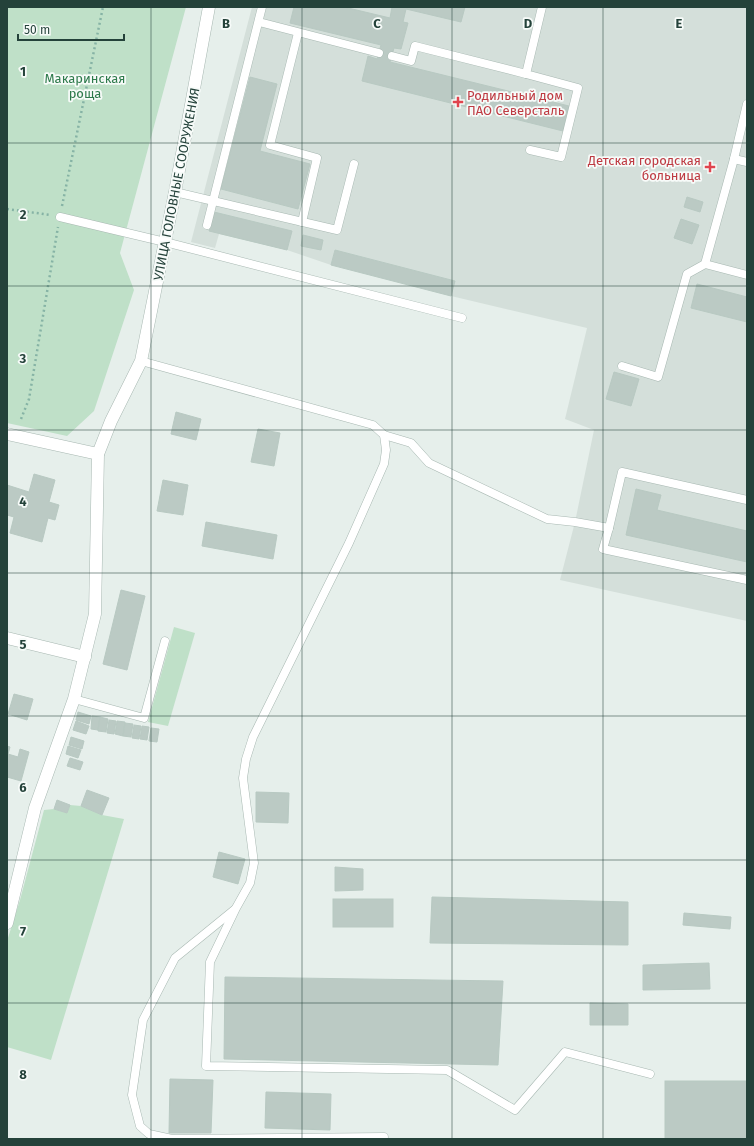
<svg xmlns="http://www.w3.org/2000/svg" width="754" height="1146" font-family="'Fira Sans',sans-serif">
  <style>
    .built { fill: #d4dfda }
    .green { fill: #bfe0c8 }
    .building { fill: #bbcac4; stroke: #b8c9c2 }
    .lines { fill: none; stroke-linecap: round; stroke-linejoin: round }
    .lane-casing { stroke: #a8b8b2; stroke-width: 9 }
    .street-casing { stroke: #a8b8b2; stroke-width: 13 }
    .path { stroke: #86b3a5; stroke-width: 2.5; stroke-dasharray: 2 3; stroke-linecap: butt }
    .lane { stroke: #fff; stroke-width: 8 }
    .street { stroke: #fff; stroke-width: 12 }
    .grid { fill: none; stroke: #24423a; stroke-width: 1; stroke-opacity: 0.55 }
    .health-dot { fill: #e0444e; stroke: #f7fbf9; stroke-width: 1.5 }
    .labels { text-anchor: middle; stroke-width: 3.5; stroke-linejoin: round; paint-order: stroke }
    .park-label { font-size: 13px; fill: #2d7a4b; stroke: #f7fbf9 }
    .health-label { font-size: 13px; fill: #be3a42; stroke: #f7fbf9; text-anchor: start }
    .street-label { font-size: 13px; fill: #24423a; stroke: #f7fbf9 }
    .grid-label { font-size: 13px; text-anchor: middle; font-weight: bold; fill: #24423a; stroke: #f7fbf9; stroke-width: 3.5; stroke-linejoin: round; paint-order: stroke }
  </style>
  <rect width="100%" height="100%" fill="#e6efeb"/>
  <path class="built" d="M 252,7 L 747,7 L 747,621 L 560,580 L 575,522 L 594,430 L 565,419 L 587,328 L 451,296 L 454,281 L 335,250 L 331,265 L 287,250 L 219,234 L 215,248 L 191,242 Z"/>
  <g class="green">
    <path d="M 7,7 L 186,7 L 120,253 L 134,290 L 94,411 L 67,436 L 7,423 Z"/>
    <path d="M 174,627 L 195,633 L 168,726 L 148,722 Z"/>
    <path d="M 70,805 L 81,806 L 102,815 L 124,819 L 51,1060 L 7,1047 L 7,941 L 20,900 L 44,810 L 54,809 L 67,813 Z"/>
  </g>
  <g class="building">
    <path d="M 294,7 L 344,7 L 390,18 L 392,7 L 465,7 L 461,22 L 406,9 L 403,22 L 408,23 L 401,49 L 394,48 L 390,62 L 569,106 L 563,131 L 362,81 L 368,56 L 377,59 L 381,45 L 290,23 Z"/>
    <path d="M 250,77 L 277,84 L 260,151 L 310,164 L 298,209 L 221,189 Z"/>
    <path d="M 687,197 L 703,202 L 700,212 L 684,207 Z"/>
    <path d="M 214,212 L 292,231 L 287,250 L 209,231 Z"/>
    <path d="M 681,219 L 699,225 L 692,244 L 674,238 Z"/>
    <path d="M 303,235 L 323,240 L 321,250 L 301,246 Z"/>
    <path d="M 335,250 L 455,281 L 451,296 L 331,265 Z"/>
    <path d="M 697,284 L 747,297 L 747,322 L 691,308 Z"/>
    <path d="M 614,372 L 639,379 L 631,406 L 606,399 Z"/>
    <path d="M 176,412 L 201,419 L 196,440 L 171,434 Z"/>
    <path d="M 258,429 L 280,433 L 274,466 L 251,462 Z"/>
    <path d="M 34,474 L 55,480 L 49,502 L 59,505 L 55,520 L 48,518 L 42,542 L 10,533 L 14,517 L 7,515 L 7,485 L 29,492 Z"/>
    <path d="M 163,480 L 188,485 L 183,515 L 157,511 Z"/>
    <path d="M 636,489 L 661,495 L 657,510 L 747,531 L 747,562 L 626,535 Z"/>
    <path d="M 206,522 L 277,535 L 273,559 L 202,546 Z"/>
    <path d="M 121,590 L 145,596 L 127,670 L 103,664 Z"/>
    <path d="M 14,694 L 33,699 L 27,720 L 8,714 Z"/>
    <path d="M 78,712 L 91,716 L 89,724 L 76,720 Z"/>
    <path d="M 92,716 L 100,717 L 98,730 L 91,729 Z"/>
    <path d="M 100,717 L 108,719 L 106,732 L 98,731 Z"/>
    <path d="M 109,720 L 116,721 L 114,734 L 107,733 Z"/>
    <path d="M 76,721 L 89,726 L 86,734 L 73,730 Z"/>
    <path d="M 117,721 L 125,722 L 123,736 L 115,734 Z"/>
    <path d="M 125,723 L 133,724 L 131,737 L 123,736 Z"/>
    <path d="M 134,725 L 141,726 L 139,739 L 132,738 Z"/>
    <path d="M 142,726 L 149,727 L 147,740 L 140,739 Z"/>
    <path d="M 151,728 L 159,729 L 157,742 L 149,741 Z"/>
    <path d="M 71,737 L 84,741 L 82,749 L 69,745 Z"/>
    <path d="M 7,746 L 10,747 L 8,754 L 18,757 L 20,749 L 29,752 L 21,781 L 7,777 Z"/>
    <path d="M 68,746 L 81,750 L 78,758 L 66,754 Z"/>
    <path d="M 70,758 L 83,762 L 80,770 L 67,766 Z"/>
    <path d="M 87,790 L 109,798 L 102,815 L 81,806 Z"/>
    <path d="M 256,792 L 289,793 L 288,823 L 256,822 Z"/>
    <path d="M 57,800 L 70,805 L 67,813 L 54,809 Z"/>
    <path d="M 219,852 L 245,859 L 238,884 L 213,877 Z"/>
    <path d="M 335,867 L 363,869 L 363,890 L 335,891 Z"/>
    <path d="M 432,897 L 628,902 L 628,945 L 430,943 Z"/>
    <rect x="333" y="899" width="60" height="28"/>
    <path d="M 684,913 L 731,917 L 730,929 L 683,925 Z"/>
    <path d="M 709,963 L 710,989 L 643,990 L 643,965 Z"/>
    <path d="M 225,977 L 503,981 L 498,1065 L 224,1059 Z"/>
    <path d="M 590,1003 L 628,1004 L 628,1025 L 590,1025 Z"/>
    <path d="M 170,1079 L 213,1080 L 211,1133 L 169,1133 Z"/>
    <rect x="665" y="1081" width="82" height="58"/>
    <path d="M 266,1092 L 331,1094 L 330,1130 L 265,1128 Z"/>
  </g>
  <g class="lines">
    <defs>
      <g id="lane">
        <path d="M 259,22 L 379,53"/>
        <path d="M 298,33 L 270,145 L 317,158 L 302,222"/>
        <path d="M 392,56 L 411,61 L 415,46 L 526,74"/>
        <path d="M 530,150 L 561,157 L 578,88 L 526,74 L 542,7"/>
        <path d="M 734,159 L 747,162"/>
        <path d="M 175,192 L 337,230 L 354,164"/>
        <path d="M 60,217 L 165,242 L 462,318"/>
        <path d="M 207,225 L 262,7"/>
        <path d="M 705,264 L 747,275"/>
        <path d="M 141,361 L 373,425 L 384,435 L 386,450 L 384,464 L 349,543 L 253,737 L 246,759 L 243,778 L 254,863 L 250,883 L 236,908 L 210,962 L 206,1066 L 447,1070 L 515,1110 L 565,1052 L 650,1074"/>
        <path d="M 622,366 L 658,377 L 687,274 L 705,264 L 734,159 L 747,104"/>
        <path d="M 384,435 L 411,443 L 429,463 L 547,519 L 575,522 L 609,528 L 603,549 L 747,580"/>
        <path d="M 609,528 L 622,472 L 747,500"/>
        <path d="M 74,699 L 144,718 L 165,641"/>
        <path d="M 234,910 L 175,958 L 143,1020 L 132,1095 L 140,1126 L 149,1134 L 172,1139 L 384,1137"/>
      </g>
      <g id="street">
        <path d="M 7,434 L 98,454"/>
        <path d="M 7,638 L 85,657"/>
        <path d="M 7,923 L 35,808 L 74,699 L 95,614 L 98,454 L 111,421 L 141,361 L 175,192 L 209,7"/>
      </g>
    </defs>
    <use href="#lane" class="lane-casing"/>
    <use href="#street" class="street-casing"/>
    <g class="path">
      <path d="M 62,206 L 103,7"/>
      <path d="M 7,209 L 51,215"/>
      <path d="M 21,419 L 29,399 L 58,227"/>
    </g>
    <use href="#lane" class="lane"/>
    <use href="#street" class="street"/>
  </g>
  <path class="grid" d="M 151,7 L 151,1139M 302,7 L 302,1139M 452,7 L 452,1139M 603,7 L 603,1139M 7,143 L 747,143M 7,286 L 747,286M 7,430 L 747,430M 7,573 L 747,573M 7,716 L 747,716M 7,860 L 747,860M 7,1003 L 747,1003"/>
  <g class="health-dot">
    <path d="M456 96h4v4h4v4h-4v4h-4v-4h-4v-4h4z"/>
    <path d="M708 161h4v4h4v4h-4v4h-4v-4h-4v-4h4z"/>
  </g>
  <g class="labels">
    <g class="park-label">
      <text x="85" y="83">Макаринская<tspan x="85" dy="15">роща</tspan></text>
    </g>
    <g class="health-label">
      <text x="467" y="100">Родильный дом<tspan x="467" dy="15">ПАО Северсталь</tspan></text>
      <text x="701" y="165" text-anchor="end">Детская городская<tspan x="701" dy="15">больница</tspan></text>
    </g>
    <g class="street-label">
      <text transform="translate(176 184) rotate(-79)" y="5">УЛИЦА ГОЛОВНЫЕ СООРУЖЕНИЯ</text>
    </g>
  </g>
  <g class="grid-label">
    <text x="226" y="28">B</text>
    <text x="377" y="28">C</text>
    <text x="528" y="28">D</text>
    <text x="679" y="28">E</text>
    <text x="23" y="76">1</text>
    <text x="23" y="219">2</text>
    <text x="23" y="363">3</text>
    <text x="23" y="506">4</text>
    <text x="23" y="649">5</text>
    <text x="23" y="792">6</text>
    <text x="23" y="936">7</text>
    <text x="23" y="1079">8</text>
  </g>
  <rect width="754" height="1146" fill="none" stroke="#24423a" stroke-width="16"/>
  <path d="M18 34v6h106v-6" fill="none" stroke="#24423a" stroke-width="2"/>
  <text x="24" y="34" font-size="12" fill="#24423a" stroke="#f7fbf9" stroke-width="3" paint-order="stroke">50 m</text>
</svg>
